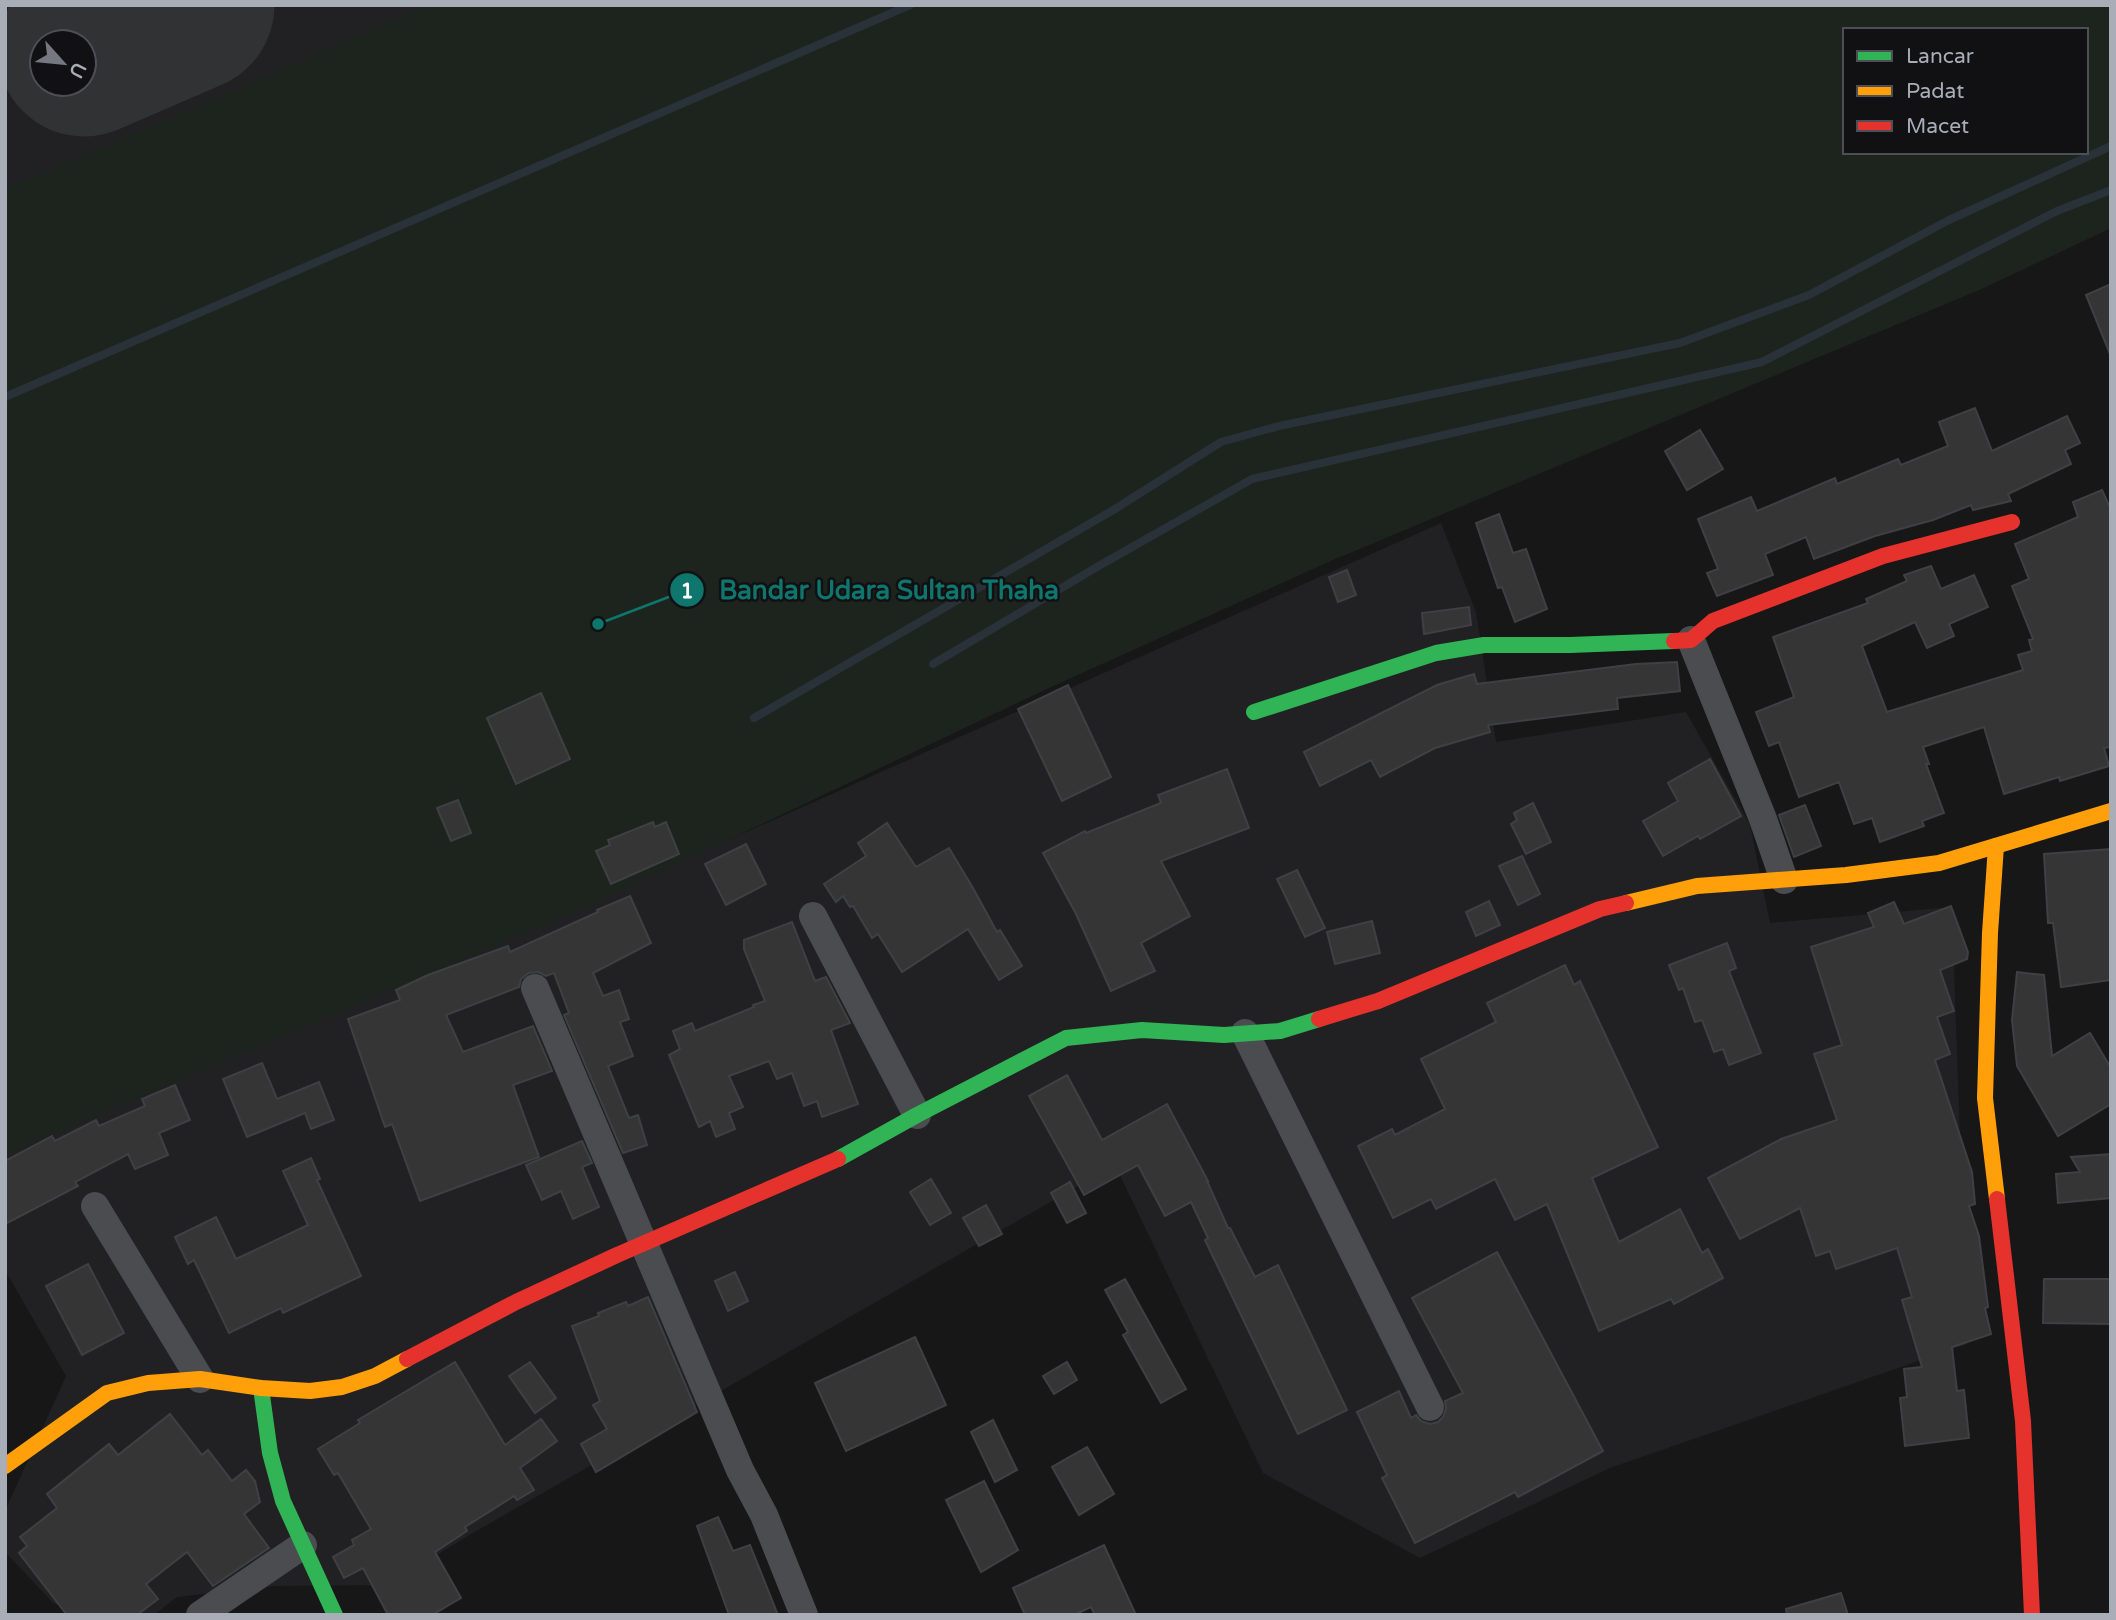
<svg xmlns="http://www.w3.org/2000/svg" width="2116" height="1620" font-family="'Varela Round',sans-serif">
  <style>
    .built { fill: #212123; fill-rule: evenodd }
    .green { fill: #1d241e; fill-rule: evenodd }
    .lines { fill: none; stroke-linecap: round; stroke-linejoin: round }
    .stream { stroke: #2a3239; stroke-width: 8 }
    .runway { stroke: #313233; stroke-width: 173 }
    .building { fill: #353536; stroke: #3f4043; stroke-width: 2 }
    .street { stroke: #4b4c50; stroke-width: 28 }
    .fast { stroke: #30b455; stroke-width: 16 }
    .slow { stroke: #ff9f0a; stroke-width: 16 }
    .jam { stroke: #e5322d; stroke-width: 16 }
    .leader { fill: none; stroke: #0f766e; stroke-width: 2.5 }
    .callout-dot { fill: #0f766e; stroke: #111113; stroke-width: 2.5 }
    .mark-label { font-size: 21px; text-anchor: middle; font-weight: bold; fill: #fff }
    .callout-label { font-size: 26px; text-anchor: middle; font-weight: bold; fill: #0f766e; stroke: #111113; stroke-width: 5; stroke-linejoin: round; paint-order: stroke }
  </style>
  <rect width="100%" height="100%" fill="#171717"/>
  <path class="built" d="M 5,5 L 2111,5 L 2111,228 L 1979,290 L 1328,562 L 1053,686 L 728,840 L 1441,523 L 1476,612 L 1496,742 L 1686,712 L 1750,825 L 1770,923 L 1952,907 L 1967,1344 L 1610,1468 L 1420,1558 L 1263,1473 L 1115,1165 L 466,1537 L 388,1585 L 275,1586 L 177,1597 L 154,1615 L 86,1615 L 53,1603 L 5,1552 L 5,1511 L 66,1376 L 5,1270 ZM 1845,30 L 2086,30 L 2086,152 L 1845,152 ZM 42,42 L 84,42 L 84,84 L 42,84 Z"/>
  <path class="green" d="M 429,5 L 2111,5 L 2111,228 L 1979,290 L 1328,562 L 1053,686 L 588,906 L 37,1141 L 5,1157 L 5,190 ZM 1845,30 L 2086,30 L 2086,152 L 1845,152 Z"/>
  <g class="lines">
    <g class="stream">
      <path d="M 5,397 L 910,5"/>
      <path d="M 933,664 L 1097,567 L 1252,479 L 1762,362 L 2057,211 L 2111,190"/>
      <path d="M 754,718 L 1115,509 L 1221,442 L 1279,426 L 1680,343 L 1809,295 L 1949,220 L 2111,146"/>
    </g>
    <path class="runway" d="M 84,50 L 188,5"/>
  </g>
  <g class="building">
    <path d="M 2111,284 L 2111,354 L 2110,354 L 2086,295 Z"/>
    <path d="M 1975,408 L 1992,451 L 2067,416 L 2080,443 L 2065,450 L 2071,464 L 2008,494 L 2011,501 L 1973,510 L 1971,505 L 1933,520 L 1875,536 L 1814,559 L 1806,537 L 1765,554 L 1773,575 L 1717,596 L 1707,573 L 1718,569 L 1698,519 L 1751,497 L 1757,511 L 1835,478 L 1837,484 L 1898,459 L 1901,465 L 1948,446 L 1939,422 Z"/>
    <path d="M 1700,430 L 1723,469 L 1687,490 L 1665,451 Z"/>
    <path d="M 2102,490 L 2111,510 L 2111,747 L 2104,748 L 2109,766 L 2060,781 L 2059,777 L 2004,794 L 1984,727 L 1923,747 L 1929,764 L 1926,764 L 1944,813 L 1922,821 L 1924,826 L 1880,842 L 1872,818 L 1854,824 L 1839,782 L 1799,797 L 1779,742 L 1769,746 L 1756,712 L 1794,697 L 1773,637 L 1868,603 L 1866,599 L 1907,581 L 1904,575 L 1931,566 L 1941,589 L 1974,575 L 1988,607 L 1949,624 L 1954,636 L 1927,648 L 1915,622 L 1862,646 L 1887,712 L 2023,670 L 2018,655 L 2032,651 L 2029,640 L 2033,639 L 2012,586 L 2029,579 L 2015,544 L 2078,517 L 2073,502 Z"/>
    <path d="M 1499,514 L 1513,553 L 1526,549 L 1547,609 L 1515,622 L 1502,587 L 1498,588 L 1476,523 Z"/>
    <path d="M 1347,570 L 1356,595 L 1338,602 L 1329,577 Z"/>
    <path d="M 1469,607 L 1471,625 L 1424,634 L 1422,613 Z"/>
    <path d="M 1677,662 L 1680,691 L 1617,698 L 1618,709 L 1488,725 L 1490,732 L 1435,748 L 1380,777 L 1371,760 L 1320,786 L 1304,752 L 1437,685 L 1474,674 L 1477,684 L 1636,664 Z"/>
    <path d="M 1068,685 L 1111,777 L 1062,801 L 1018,709 Z"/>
    <path d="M 541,693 L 570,759 L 516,784 L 487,718 Z"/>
    <path d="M 1710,759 L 1741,816 L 1700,839 L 1698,836 L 1663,856 L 1643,821 L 1678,801 L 1668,783 Z"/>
    <path d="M 1227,769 L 1249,828 L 1161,861 L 1190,916 L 1141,943 L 1155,971 L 1111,991 L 1076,914 L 1043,853 L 1085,831 L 1086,833 L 1161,803 L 1158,795 Z"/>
    <path d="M 458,800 L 471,833 L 451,841 L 437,808 Z"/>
    <path d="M 1533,803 L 1551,842 L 1526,854 L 1511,824 L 1517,820 L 1514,813 Z"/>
    <path d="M 1805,805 L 1821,846 L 1794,857 L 1779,815 Z"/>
    <path d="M 653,822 L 655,827 L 666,822 L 679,854 L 611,884 L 596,851 L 610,845 L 608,840 Z"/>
    <path d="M 887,823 L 916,867 L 949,848 L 973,888 L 997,932 L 1000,930 L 1022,966 L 999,980 L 968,929 L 902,972 L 878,934 L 872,938 L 853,906 L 850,907 L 843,896 L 836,902 L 824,884 L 866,856 L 858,843 Z"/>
    <path d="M 746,844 L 766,884 L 726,905 L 705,864 Z"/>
    <path d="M 2111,849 L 2111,980 L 2061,987 L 2053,923 L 2048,923 L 2044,854 Z"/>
    <path d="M 1522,856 L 1540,894 L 1518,905 L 1499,866 Z"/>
    <path d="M 1297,870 L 1325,928 L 1305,937 L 1277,879 Z"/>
    <path d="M 630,896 L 651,943 L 593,973 L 603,996 L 619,990 L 629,1019 L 620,1022 L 633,1056 L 608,1066 L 629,1118 L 638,1115 L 647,1145 L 623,1153 L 564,1015 L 569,1013 L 554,973 L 546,976 L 538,972 L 529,973 L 521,979 L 519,987 L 446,1015 L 463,1052 L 533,1026 L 552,1071 L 513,1085 L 539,1157 L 420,1201 L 392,1124 L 385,1127 L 348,1019 L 400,1000 L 396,990 L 428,975 L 508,946 L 510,952 L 598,912 L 597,910 Z"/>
    <path d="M 1489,901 L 1500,925 L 1476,936 L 1466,912 Z"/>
    <path d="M 1894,902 L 1904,924 L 1951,906 L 1968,952 L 1967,959 L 1940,970 L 1954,1011 L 1937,1017 L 1950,1054 L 1935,1060 L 1972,1172 L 1975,1204 L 1969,1206 L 1979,1236 L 1988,1307 L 1985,1308 L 1991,1334 L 1952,1347 L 1957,1391 L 1964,1390 L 1969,1438 L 1905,1446 L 1900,1398 L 1907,1397 L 1904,1369 L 1922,1367 L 1902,1300 L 1912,1297 L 1897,1248 L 1836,1269 L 1830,1251 L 1816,1256 L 1800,1208 L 1740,1239 L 1708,1178 L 1781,1139 L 1837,1120 L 1814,1054 L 1842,1045 L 1811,947 L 1874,927 L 1868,913 Z"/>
    <path d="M 1372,921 L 1380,953 L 1335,964 L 1327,932 Z"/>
    <path d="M 792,922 L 815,981 L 826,977 L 850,1023 L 831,1030 L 858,1104 L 822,1117 L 817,1101 L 804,1106 L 792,1073 L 777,1079 L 769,1061 L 729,1076 L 743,1107 L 729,1113 L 735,1129 L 716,1137 L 710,1121 L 699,1127 L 669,1055 L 680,1049 L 673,1031 L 692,1023 L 695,1031 L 754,1007 L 753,1005 L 765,1001 L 744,949 L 744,940 Z"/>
    <path d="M 1727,943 L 1736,968 L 1729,971 L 1761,1053 L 1729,1065 L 1723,1049 L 1714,1052 L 1702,1020 L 1695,1022 L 1683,988 L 1679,990 L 1669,965 Z"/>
    <path d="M 1565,965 L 1574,985 L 1580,981 L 1658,1147 L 1592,1178 L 1619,1242 L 1680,1209 L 1702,1253 L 1708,1249 L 1723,1278 L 1674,1304 L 1671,1299 L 1599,1331 L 1547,1204 L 1515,1220 L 1495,1179 L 1436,1209 L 1431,1199 L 1393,1218 L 1358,1146 L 1392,1129 L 1395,1135 L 1445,1109 L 1421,1059 L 1496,1022 L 1487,1003 Z"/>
    <path d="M 2017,972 L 2044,975 L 2052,1056 L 2090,1033 L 2111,1068 L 2111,1104 L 2058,1136 L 2017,1066 L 2012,1020 Z"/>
    <path d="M 262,1063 L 277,1099 L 319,1082 L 334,1120 L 311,1129 L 305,1113 L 247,1137 L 223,1079 Z"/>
    <path d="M 1067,1075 L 1102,1140 L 1167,1104 L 1208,1181 L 1207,1181 L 1228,1228 L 1230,1228 L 1255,1277 L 1278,1265 L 1347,1410 L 1298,1434 L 1205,1240 L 1208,1238 L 1191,1202 L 1165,1216 L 1138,1165 L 1084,1195 L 1029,1096 Z"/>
    <path d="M 175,1085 L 190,1120 L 159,1133 L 168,1155 L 135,1169 L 128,1154 L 75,1182 L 78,1186 L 5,1224 L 5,1161 L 52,1136 L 55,1141 L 96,1120 L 99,1126 L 145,1106 L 142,1099 Z"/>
    <path d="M 582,1141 L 592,1163 L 582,1167 L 599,1207 L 573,1219 L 561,1191 L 542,1200 L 526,1165 Z"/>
    <path d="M 2111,1154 L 2111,1198 L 2058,1203 L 2056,1174 L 2080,1172 L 2071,1157 Z"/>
    <path d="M 311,1158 L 320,1179 L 317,1180 L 361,1276 L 283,1313 L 281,1308 L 229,1333 L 194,1260 L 188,1264 L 175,1237 L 216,1217 L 236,1259 L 308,1225 L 283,1171 Z"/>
    <path d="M 931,1179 L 951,1213 L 930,1225 L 910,1192 Z"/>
    <path d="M 1070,1182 L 1086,1213 L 1067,1223 L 1051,1193 Z"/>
    <path d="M 986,1205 L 1002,1234 L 979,1246 L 963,1218 Z"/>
    <path d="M 1497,1252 L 1603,1451 L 1518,1497 L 1515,1492 L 1415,1543 L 1382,1478 L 1387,1475 L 1357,1412 L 1399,1391 L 1411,1418 L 1416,1415 L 1421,1421 L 1430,1424 L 1438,1422 L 1443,1417 L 1446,1409 L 1445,1401 L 1463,1393 L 1412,1298 Z"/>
    <path d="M 88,1264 L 124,1333 L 82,1355 L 46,1286 Z"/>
    <path d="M 735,1272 L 748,1301 L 728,1311 L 715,1281 Z"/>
    <path d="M 1125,1279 L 1186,1389 L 1161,1403 L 1123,1335 L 1128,1332 L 1105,1290 Z"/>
    <path d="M 2044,1279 L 2111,1279 L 2111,1324 L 2043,1323 Z"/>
    <path d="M 648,1297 L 697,1412 L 596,1472 L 581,1444 L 607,1429 L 593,1405 L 600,1401 L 572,1326 L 599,1316 L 598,1313 L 626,1302 L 628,1306 Z"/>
    <path d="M 915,1337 L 946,1405 L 846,1451 L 815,1383 Z"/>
    <path d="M 455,1362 L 505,1445 L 541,1419 L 557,1441 L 520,1468 L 534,1490 L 517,1500 L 514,1496 L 465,1527 L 467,1531 L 435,1552 L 461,1598 L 432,1615 L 388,1615 L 363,1568 L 344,1578 L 333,1557 L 354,1545 L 352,1540 L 371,1529 L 338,1473 L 334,1475 L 318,1449 L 360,1423 L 358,1420 Z"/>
    <path d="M 530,1362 L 556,1398 L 535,1413 L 509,1376 Z"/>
    <path d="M 1067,1362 L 1077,1380 L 1054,1394 L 1043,1376 Z"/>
    <path d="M 170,1414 L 202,1455 L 208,1450 L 232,1481 L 246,1470 L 255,1481 L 260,1502 L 244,1514 L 269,1548 L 213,1586 L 187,1552 L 146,1584 L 158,1599 L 137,1615 L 67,1615 L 19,1553 L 27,1546 L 20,1537 L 57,1508 L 47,1494 L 109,1444 L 118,1455 Z"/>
    <path d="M 993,1420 L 1017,1470 L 995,1482 L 971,1432 Z"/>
    <path d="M 1087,1447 L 1114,1494 L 1079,1515 L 1052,1467 Z"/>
    <path d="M 984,1481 L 1018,1550 L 981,1572 L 946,1500 Z"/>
    <path d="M 718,1517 L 733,1551 L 750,1545 L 778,1615 L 729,1615 L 697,1526 Z"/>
    <path d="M 1104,1545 L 1136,1615 L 1095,1615 L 1091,1607 L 1074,1615 L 1025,1615 L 1013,1588 Z"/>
    <path d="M 1841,1593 L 1848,1615 L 1787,1615 L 1786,1609 Z"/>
  </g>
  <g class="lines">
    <g class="street">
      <path d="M 1691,640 L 1763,819 L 1784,880"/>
      <path d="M 813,916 L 917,1115"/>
      <path d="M 535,988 L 740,1470 L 764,1515 L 804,1615"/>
      <path d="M 1245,1033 L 1430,1407"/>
      <path d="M 95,1206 L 200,1379"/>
      <path d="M 200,1615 L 303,1545"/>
    </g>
    <g class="fast">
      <path d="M 1254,712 L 1436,653 L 1484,645 L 1570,645 L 1674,641"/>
      <path d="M 838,1159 L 917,1115 L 1066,1038 L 1142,1030 L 1224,1035 L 1280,1031 L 1319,1019"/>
      <path d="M 261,1388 L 270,1453 L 283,1501 L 335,1615"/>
    </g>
    <g class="slow">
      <path d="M 1996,846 L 1990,933 L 1985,1098 L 1997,1199"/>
      <path d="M 1626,903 L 1697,886 L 1846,875 L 1939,863 L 2111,811"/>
      <path d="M 5,1466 L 107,1393 L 148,1383 L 200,1379 L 261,1388 L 310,1391 L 342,1387 L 375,1376 L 407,1359"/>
    </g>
    <g class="jam">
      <path d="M 1674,641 L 1691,640 L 1713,621 L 1883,556 L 2012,522"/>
      <path d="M 1319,1019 L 1378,1001 L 1600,909 L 1626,903"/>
      <path d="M 1997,1199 L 2023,1421 L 2032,1615"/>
      <path d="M 407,1359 L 516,1302 L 617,1255 L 838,1159"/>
    </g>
  </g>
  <path class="leader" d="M598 624L687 590"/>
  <g class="callout-dot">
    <circle cx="598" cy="624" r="7"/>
    <circle cx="687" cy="590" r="18"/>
  </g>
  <g class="mark-label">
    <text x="687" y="598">1</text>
  </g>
  <g class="callout-label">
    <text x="889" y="599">Bandar Udara Sultan Thaha</text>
  </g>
  <rect width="2116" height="1620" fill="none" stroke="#a8adb8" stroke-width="14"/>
  <rect x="1843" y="28" width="245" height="126" fill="#111113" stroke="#4d4f55" stroke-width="2"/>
  <rect x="1857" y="51" width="35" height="10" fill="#30b455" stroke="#4d4f55" stroke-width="2"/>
  <text x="1906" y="63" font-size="21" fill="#a8adb8">Lancar</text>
  <rect x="1857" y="86" width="35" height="10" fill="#ff9f0a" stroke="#4d4f55" stroke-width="2"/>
  <text x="1906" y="98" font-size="21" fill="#a8adb8">Padat</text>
  <rect x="1857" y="121" width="35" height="10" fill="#e5322d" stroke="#4d4f55" stroke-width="2"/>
  <text x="1906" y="133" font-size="21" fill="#a8adb8">Macet</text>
  <g transform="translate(63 63) rotate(117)"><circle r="33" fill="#111113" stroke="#4d4f55" stroke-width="2"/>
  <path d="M0-5L12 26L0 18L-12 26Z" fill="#757880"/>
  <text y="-10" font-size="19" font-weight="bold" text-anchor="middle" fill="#a8adb8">U</text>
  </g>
</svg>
